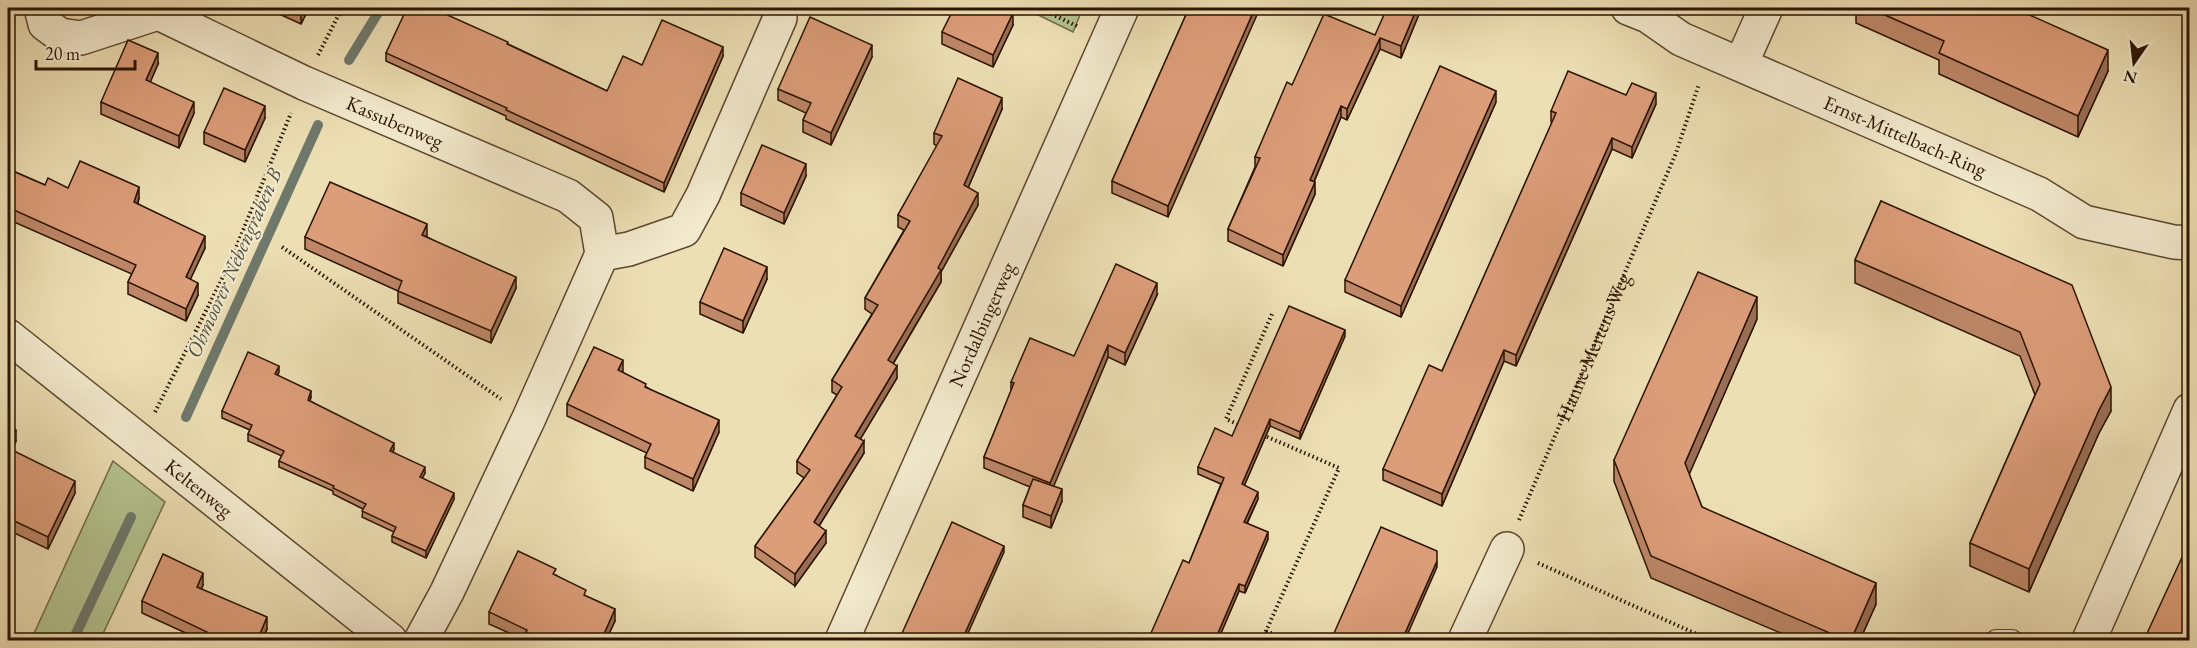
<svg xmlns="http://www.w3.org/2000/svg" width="2197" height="648" font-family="'EB Garamond',serif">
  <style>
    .green { fill: #b4c390; stroke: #706c48; stroke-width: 1.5 }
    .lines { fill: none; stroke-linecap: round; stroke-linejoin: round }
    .stream { stroke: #6e796c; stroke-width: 10 }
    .service-casing { stroke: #5c472e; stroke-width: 22 }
    .minor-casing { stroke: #5c472e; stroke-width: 36 }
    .path { stroke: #2b1401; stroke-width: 4; stroke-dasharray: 1.5 3; stroke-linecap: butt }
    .service { stroke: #f3eace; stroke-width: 20 }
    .minor { stroke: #f3eace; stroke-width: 33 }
    .wall { fill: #bd8768; stroke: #2b1401; stroke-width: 1.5 }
    .shaded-wall { fill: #9a6e55; stroke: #2b1401; stroke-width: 1.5 }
    .building { fill: #dc9d79; stroke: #2b1401; stroke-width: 1.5 }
    .labels { text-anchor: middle; stroke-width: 4.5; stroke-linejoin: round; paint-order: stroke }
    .street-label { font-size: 20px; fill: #2b1401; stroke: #f3eace }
    .water-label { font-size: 21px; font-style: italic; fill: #524f3f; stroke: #f3eace }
  </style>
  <rect width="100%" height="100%" fill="#eddfb4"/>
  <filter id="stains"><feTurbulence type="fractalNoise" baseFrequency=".00333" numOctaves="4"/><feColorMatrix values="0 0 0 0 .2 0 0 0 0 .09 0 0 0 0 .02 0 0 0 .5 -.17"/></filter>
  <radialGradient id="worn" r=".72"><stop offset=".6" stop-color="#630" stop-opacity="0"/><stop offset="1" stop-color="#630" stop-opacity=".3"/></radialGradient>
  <g class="green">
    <path d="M 1024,8 L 1065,8 L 1080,15 L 1073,32 Z"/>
    <path d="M 113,461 L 165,502 L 100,640 L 31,640 Z"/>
  </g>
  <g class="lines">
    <g class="stream">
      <path d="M 349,60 L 381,8"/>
      <path d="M 186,417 L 318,125"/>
      <path d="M 73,640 L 131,517"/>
    </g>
    <defs>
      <path id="service" d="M 1996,640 L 2012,640"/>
      <g id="minor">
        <path d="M 41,8 L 45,24 L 60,35 L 81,38 L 158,13"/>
        <path id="s2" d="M 148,8 L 304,83 L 568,196 L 596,218 L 602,254 L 529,418 L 447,592 L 421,640"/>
        <path id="s3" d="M 1628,8 L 1648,16 L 1681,39 L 2039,194 L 2084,222 L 2174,242 L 2190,243"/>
        <path d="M 1741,64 L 1766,8"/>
        <path d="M 602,254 L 629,249 L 684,230 L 703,195 L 780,18"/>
        <path id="s4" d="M 8,336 L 390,640"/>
        <path id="s5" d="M 842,640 L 1122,8"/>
        <path d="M 1465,640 L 1507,549"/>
        <path d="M 2089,640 L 2190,410"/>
      </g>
    </defs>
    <use href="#service" class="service-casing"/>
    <use href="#minor" class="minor-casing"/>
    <g class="path">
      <path d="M 1039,8 L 1079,27"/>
      <path d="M 318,55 L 338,16 L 345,8"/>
      <path d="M 282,247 L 501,399"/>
      <path d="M 155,412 L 229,265 L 291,113"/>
      <path d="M 1242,426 L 1226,419 L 1272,314"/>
      <path id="s1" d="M 1519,520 L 1676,153 L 1699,84"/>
      <path d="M 1538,563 L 1710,640"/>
      <path d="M 1266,631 L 1288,640"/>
      <path d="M 1262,640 L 1339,468 L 1263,435"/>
    </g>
    <use href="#service" class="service"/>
    <use href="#minor" class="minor"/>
  </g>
  <g class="wall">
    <path d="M 266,8 L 309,8 L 301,24 Z"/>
    <path d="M 1189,8 L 1168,217 L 1112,193 L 1112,181 Z"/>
    <path d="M 1419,8 L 1419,14 L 1401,58 L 1380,49 L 1347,120 L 1341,117 L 1314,182 L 1315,194 L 1283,266 L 1228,241 L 1228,229 L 1255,167 L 1255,157 L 1292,85 L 1375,35 Z"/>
    <path d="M 1856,8 L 2014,8 L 2108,71 L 2078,137 L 1939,74 L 1939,60 L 1856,23 Z"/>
    <path d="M 1013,25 L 993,67 L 942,44 L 942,32 Z"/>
    <path d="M 508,44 L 607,91 L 642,65 L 723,56 L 664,192 L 506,119 L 506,116 L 386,61 L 386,53 Z"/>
    <path d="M 872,57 L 831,145 L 803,132 L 803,120 L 806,113 L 778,100 L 778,89 Z"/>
    <path d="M 158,64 L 150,82 L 194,113 L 179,148 L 101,114 L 101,102 Z"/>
    <path d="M 1626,95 L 1656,104 L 1632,158 L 1612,149 L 1516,366 L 1504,361 L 1442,506 L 1383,480 L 1383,469 L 1442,371 L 1552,123 L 1551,122 L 1551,111 Z"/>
    <path d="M 1496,102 L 1401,317 L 1345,292 L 1345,280 Z"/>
    <path d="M 1002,109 L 968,188 L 978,205 L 941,272 L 941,282 L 893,364 L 897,378 L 860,439 L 864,453 L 819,526 L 826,543 L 795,586 L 755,557 L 755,546 L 804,478 L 797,473 L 797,461 L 837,395 L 832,392 L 832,380 L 872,314 L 865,309 L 865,298 L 904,230 L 898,227 L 898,215 L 937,146 L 934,144 L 934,133 Z"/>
    <path d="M 265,118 L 245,162 L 204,144 L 204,132 Z"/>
    <path d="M 8,169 L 45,185 L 68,188 L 139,198 L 138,204 L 205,248 L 190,279 L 198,295 L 186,321 L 128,294 L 128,282 L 132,274 L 14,222 Z"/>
    <path d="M 806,176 L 784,224 L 741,205 L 741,193 Z"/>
    <path d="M 1881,201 L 2111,411 L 2099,433 L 2029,592 L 1970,566 L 1970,543 L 2035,395 L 2020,356 L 1855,283 L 1855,260 Z"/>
    <path d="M 427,236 L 427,237 L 516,288 L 491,343 L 398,303 L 398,291 L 305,249 L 305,237 Z"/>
    <path d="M 767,279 L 743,333 L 700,314 L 700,302 Z"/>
    <path d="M 1157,295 L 1125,365 L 1108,357 L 1053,486 L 1062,501 L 1051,528 L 1023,517 L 1023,505 L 1030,487 L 984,468 L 984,457 L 1011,391 L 1011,382 L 1074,356 Z"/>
    <path d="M 1757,319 L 1689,474 L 1702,507 L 1876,604 L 1860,640 L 1797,640 L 1651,578 L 1614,481 L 1614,460 Z"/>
    <path d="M 1345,336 L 1300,439 L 1270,426 L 1244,486 L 1258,499 L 1247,524 L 1268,539 L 1245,593 L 1239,591 L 1218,640 L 1148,640 L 1189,563 L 1221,484 L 1198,474 L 1198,467 Z"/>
    <path d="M 279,372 L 277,375 L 311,397 L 310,401 L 394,449 L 393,452 L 425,473 L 422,478 L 454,499 L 426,558 L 392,542 L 392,536 L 394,532 L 362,517 L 363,509 L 333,494 L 333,491 L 279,467 L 279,461 L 282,456 L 248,441 L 248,434 L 250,430 L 222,418 L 222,411 Z"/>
    <path d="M 622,372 L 719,432 L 693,491 L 645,468 L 645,457 L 647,453 L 567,416 L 567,404 Z"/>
    <path d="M 8,425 L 16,441 L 12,450 L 75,493 L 48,549 L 8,530 Z"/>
    <path d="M 556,575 L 586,596 L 615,621 L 608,636 L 619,640 L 525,640 L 489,624 L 489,612 Z"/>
    <path d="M 203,585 L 201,589 L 267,629 L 263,638 L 269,640 L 201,640 L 142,613 L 142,601 Z"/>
  </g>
  <g class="shaded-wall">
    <path d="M 303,8 L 309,8 L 301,24 L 301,12 Z"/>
    <path d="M 1255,8 L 1260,8 L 1168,217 L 1168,206 Z"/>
    <path d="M 1417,8 L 1419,8 L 1419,14 L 1401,58 L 1401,46 Z"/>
    <path d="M 1013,13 L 1013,25 L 993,67 L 993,55 Z"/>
    <path d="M 1380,38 L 1380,49 L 1347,120 L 1347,109 Z"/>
    <path d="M 872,45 L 872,57 L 831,145 L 831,133 Z"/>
    <path d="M 723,47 L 723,56 L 664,192 L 664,183 Z"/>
    <path d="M 2108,50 L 2108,71 L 2078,137 L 2078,116 Z"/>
    <path d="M 158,53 L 158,64 L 146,92 L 146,80 Z"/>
    <path d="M 1496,91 L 1496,102 L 1401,317 L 1401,306 Z"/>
    <path d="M 1656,93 L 1656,104 L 1632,158 L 1632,147 Z"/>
    <path d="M 1002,98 L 1002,109 L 964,197 L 964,185 Z"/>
    <path d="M 194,102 L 194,113 L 179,148 L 179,136 Z"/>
    <path d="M 265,106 L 265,118 L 245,162 L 245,150 Z"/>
    <path d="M 1341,106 L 1341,117 L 1310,191 L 1310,180 Z"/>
    <path d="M 1612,138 L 1612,149 L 1516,366 L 1516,355 Z"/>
    <path d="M 806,164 L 806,176 L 784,224 L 784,213 Z"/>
    <path d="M 1315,182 L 1315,194 L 1283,266 L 1283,255 Z"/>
    <path d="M 139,187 L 139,198 L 134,214 L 134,202 Z"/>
    <path d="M 978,193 L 978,205 L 941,272 L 941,282 L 888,372 L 888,360 Z"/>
    <path d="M 14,210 L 14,222 L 8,237 L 8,225 Z"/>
    <path d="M 427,224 L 427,236 L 422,246 L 422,235 Z"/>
    <path d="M 205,236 L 205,248 L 186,289 L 186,277 Z"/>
    <path d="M 767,267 L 767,279 L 743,333 L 743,321 Z"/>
    <path d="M 516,277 L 516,288 L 491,343 L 491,331 Z"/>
    <path d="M 198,283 L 198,295 L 186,321 L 186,309 Z"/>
    <path d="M 1157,283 L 1157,295 L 1125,365 L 1125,353 Z"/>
    <path d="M 1757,297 L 1757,319 L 1685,484 L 1685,463 Z"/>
    <path d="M 1345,330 L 1345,336 L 1300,439 L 1300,432 Z"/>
    <path d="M 1108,345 L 1108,357 L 1050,495 L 1050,483 Z"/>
    <path d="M 1504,350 L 1504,361 L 1442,506 L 1442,494 Z"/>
    <path d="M 623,360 L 623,372 L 618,382 L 618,370 Z"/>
    <path d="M 279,366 L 279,372 L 275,381 L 275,374 Z"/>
    <path d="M 897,366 L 897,378 L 855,448 L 855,436 Z"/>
    <path d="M 2111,387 L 2111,411 L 2099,433 L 2029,592 L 2029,569 L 2099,410 Z"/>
    <path d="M 311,391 L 311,397 L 308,406 L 308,400 Z"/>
    <path d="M 1270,419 L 1270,426 L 1242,491 L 1242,484 Z"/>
    <path d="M 719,420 L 719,432 L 693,491 L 693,479 Z"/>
    <path d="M 16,430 L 16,441 L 8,459 L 8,447 Z"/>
    <path d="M 864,441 L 864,453 L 814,534 L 814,522 Z"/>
    <path d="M 394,443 L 394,449 L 390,457 L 390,451 Z"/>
    <path d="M 425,467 L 425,473 L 420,483 L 420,477 Z"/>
    <path d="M 75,481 L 75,493 L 48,549 L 48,537 Z"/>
    <path d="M 1062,489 L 1062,501 L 1051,528 L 1051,516 Z"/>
    <path d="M 1258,492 L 1258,499 L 1244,529 L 1244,522 Z"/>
    <path d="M 454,493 L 454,499 L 426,558 L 426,551 Z"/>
    <path d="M 826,531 L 826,543 L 795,586 L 795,574 Z"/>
    <path d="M 1268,532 L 1268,539 L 1245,593 L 1245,586 Z"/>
    <path d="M 1004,546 L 1004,552 L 965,640 L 962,640 Z"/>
    <path d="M 1437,561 L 1437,567 L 1405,640 L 1402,640 Z"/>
    <path d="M 203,573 L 203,585 L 197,599 L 197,587 Z"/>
    <path d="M 1876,583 L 1876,604 L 1860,640 L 1851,640 Z"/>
    <path d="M 1239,584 L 1239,591 L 1218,640 L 1215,640 Z"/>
    <path d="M 615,609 L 615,621 L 606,640 L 604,634 Z"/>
    <path d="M 267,617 L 267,629 L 262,640 L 259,636 Z"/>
  </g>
  <g class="building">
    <path d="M 291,8 L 303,8 L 301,12 Z"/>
    <path d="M 407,8 L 432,8 L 508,42 L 507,44 L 607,91 L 623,56 L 642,65 L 662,20 L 723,47 L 664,183 L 506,110 L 507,108 L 386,53 Z"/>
    <path d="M 954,8 L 1001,8 L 1013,13 L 993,55 L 942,32 Z"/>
    <path d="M 1189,8 L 1255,8 L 1168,206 L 1112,181 Z"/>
    <path d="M 1387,8 L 1417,8 L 1401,46 L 1380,38 L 1347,109 L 1341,106 L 1310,180 L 1315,182 L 1283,255 L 1228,229 L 1260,158 L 1255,157 L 1287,82 L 1292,85 L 1324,14 L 1375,35 Z"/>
    <path d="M 1869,8 L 2014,8 L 2108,50 L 2078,116 L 1939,53 L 1944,41 Z"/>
    <path d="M 810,17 L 872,45 L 831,133 L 803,120 L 811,103 L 778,89 Z"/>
    <path d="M 128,40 L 158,53 L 146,80 L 194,102 L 179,136 L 101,102 Z"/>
    <path d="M 1440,66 L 1496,91 L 1401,306 L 1345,280 Z"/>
    <path d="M 1568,71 L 1626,95 L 1632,83 L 1656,93 L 1632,147 L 1612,138 L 1516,355 L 1504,350 L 1442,494 L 1383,469 L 1429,365 L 1442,371 L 1556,113 L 1551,111 Z"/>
    <path d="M 958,78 L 1002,98 L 964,185 L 978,193 L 938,268 L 941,270 L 888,360 L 897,366 L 855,436 L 864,441 L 814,522 L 826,531 L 795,574 L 755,546 L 810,470 L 797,461 L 842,387 L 832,380 L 878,305 L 865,298 L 910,221 L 898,215 L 942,136 L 934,133 Z"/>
    <path d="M 224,88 L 265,106 L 245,150 L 204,132 Z"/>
    <path d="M 762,145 L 806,164 L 784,213 L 741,193 Z"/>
    <path d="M 80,161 L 139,187 L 134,202 L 205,236 L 186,277 L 198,283 L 186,309 L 128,282 L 136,265 L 14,210 L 8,225 L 8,169 L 45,185 L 48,178 L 68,188 Z"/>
    <path d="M 330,182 L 427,224 L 422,235 L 516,277 L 491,331 L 398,291 L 402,281 L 305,237 Z"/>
    <path d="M 1881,201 L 2072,285 L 2111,387 L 2099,410 L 2029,569 L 1970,543 L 2040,384 L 2020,332 L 1855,260 Z"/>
    <path d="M 724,248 L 767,267 L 743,321 L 700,302 Z"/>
    <path d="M 1116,264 L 1157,283 L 1125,353 L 1108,345 L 1050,483 L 984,457 L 1014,383 L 1011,382 L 1030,338 L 1074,356 Z"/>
    <path d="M 1698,272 L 1757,297 L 1685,463 L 1702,507 L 1876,583 L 1851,640 L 1846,640 L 1651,556 L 1614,460 Z"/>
    <path d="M 1289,306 L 1345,330 L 1300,432 L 1270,419 L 1242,484 L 1258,492 L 1244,522 L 1268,532 L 1245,586 L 1239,584 L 1215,640 L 1148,640 L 1183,560 L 1189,563 L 1224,478 L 1198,467 L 1215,428 L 1232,436 Z"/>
    <path d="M 594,347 L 623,360 L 618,370 L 646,384 L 645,387 L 719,420 L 693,479 L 645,457 L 651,444 L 567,404 Z"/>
    <path d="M 248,352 L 279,366 L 275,374 L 311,391 L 308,400 L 394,443 L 390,451 L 425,467 L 420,477 L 454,493 L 426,551 L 392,536 L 396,527 L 362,511 L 366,504 L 333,488 L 334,486 L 279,461 L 284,451 L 248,434 L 252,425 L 222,411 Z"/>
    <path d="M 8,425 L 16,430 L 8,447 Z"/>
    <path d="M 8,448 L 75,481 L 48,537 L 8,518 L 12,508 L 8,506 Z"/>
    <path d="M 1033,479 L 1062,489 L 1051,516 L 1023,505 Z"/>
    <path d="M 952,522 L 1004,546 L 962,640 L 899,640 Z"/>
    <path d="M 1381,527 L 1437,551 L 1437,561 L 1402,640 L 1331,640 Z"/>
    <path d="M 2190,540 L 2190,640 L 2144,640 Z"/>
    <path d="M 518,551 L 556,569 L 553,574 L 586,590 L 584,595 L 615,609 L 604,634 L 619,640 L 543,640 L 526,632 L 527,630 L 489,612 Z"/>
    <path d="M 163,554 L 203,573 L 197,587 L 267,617 L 259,636 L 269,640 L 203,640 L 207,632 L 142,601 Z"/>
  </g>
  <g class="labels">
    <g class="street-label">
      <text dy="7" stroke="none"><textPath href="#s2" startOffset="272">Kassubenweg</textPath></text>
      <text dy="7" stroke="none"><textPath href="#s3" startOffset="306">Ernst-Mittelbach-Ring</textPath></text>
      <text dy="7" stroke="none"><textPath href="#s5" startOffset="345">Nordalbingerweg</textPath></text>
      <text dy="7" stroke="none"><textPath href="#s1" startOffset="188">Hanne-Mertens-Weg</textPath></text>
      <text dy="7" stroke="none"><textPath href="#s4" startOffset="244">Keltenweg</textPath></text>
    </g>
    <g class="water-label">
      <text transform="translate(234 263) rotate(-66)" y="7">Ohmoorer Nebengraben B</text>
    </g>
  </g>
  <rect width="2197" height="648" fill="none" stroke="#eddfb4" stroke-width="30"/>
  <rect x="9" y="9" width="2179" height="630" fill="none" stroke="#2b1401" stroke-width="3"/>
  <rect x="15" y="15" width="2167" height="618" fill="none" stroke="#2b1401" stroke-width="1.5"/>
  <g transform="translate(2134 63) rotate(194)" stroke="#f3eace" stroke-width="4.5" paint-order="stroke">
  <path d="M0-4.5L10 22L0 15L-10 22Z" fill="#2b1401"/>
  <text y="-9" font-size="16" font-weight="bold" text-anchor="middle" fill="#2b1401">N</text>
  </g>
  <path d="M36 60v9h99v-9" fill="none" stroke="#2b1401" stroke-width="3"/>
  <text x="45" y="60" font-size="18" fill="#2b1401" stroke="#f3eace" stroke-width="4.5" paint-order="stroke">20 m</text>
  <rect width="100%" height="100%" filter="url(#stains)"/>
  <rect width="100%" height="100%" fill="url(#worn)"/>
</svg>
